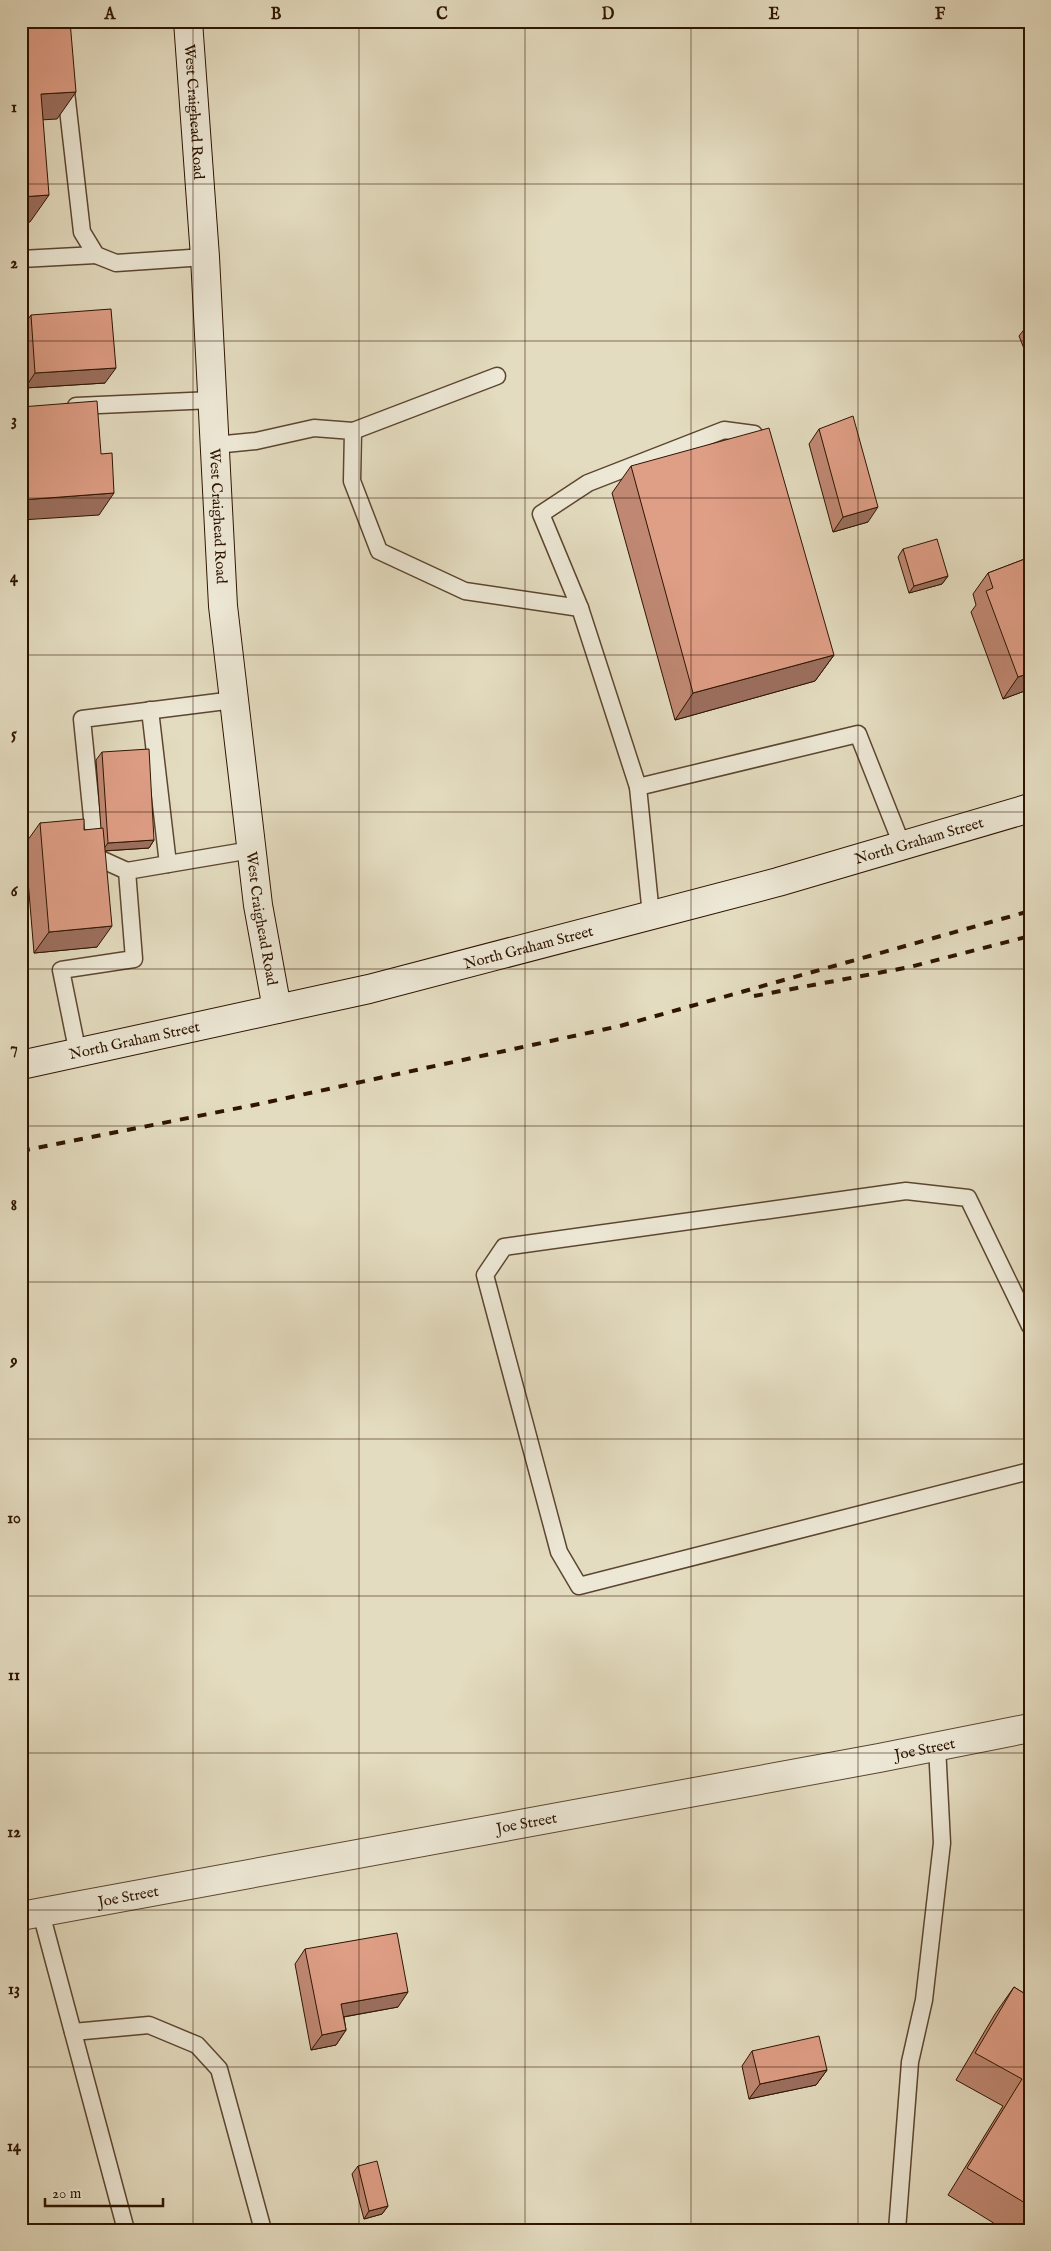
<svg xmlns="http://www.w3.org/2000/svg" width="1051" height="2251" font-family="'IM FELL English',serif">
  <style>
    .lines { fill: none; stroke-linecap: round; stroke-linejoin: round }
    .lane-casing { stroke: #5c4630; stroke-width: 19 }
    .street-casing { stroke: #5c4630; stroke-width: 30 }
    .secondary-casing { stroke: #2e1400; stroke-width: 30 }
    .lane { stroke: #ede8d6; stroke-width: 16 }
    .street { stroke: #ede8d6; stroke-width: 28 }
    .secondary { stroke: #ede8d6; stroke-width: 28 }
    .rail { stroke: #2e1400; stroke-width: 4; stroke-dasharray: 9 9; stroke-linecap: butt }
    .wall { fill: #c08873; stroke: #2e1400 }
    .shaded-wall { fill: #9c6f5e; stroke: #2e1400 }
    .building { fill: #df9e86; stroke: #2e1400 }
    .grid { fill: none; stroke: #2e1400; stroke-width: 1; stroke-opacity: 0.55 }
    .labels { text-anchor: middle; stroke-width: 4; stroke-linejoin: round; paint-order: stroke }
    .street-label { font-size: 15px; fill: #2e1400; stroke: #ede8d6 }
    .neatline { fill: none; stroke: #2e1400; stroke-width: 2 }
    .grid-label { font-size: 16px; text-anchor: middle; font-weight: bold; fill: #2e1400 }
  </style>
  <rect width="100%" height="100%" fill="#e4dcc0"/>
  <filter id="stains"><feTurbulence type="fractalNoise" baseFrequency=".004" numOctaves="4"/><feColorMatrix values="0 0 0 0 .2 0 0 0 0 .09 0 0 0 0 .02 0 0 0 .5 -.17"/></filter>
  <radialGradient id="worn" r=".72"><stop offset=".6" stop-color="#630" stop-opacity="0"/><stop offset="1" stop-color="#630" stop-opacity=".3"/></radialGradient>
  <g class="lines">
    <defs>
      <g id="lane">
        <path d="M 65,83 L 82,232 L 96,255 L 116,263 L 205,257"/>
        <path d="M 21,259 L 96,255"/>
        <path d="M 76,406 L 213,400"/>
        <path d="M 353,431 L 497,376"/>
        <path d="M 215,445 L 256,441 L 314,428 L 353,431 L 352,481 L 379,551 L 465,591 L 580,608"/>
        <path d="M 150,710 L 168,864"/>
        <path d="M 638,787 L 580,608 L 541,514 L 588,483 L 724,430 L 754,434 L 762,448"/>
        <path d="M 127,871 L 251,850"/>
        <path d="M 651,915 L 638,787 L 858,734 L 902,845"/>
        <path d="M 78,1054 L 61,970 L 134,959 L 127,871 L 96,857 L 82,719 L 234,700"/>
        <path d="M 1030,1326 L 968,1198 L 906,1191 L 504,1247 L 485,1275 L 559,1552 L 579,1586 L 1030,1471"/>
        <path d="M 41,1913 L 126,2230"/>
        <path d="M 73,2032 L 149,2025 L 197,2045 L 219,2069 L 263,2230"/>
        <path d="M 897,2230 L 910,2062 L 924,2000 L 942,1843 L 937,1746"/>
      </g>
      <g id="street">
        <path id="s1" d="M 21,1916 L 879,1758 L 1030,1728"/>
      </g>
      <g id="secondary">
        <path id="s2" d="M 188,21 L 205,257 L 223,606 L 258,905 L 277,1009"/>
        <path id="s3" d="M 21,1065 L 369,989 L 778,882 L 1030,808"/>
      </g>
    </defs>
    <use href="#lane" class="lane-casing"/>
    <use href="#street" class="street-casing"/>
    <use href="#secondary" class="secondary-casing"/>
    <use href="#lane" class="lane"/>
    <use href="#street" class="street"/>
    <use href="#secondary" class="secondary"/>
    <g class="rail">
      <path d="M 754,996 L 910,967 L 1030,936"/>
      <path d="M 21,1151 L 259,1104 L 620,1026 L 1030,911"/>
    </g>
  </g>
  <g class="wall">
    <path d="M 31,315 L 105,383 L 25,388 L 22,356 L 21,357 L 21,316 L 24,325 Z"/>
    <path d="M 1030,322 L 1030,364 L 1019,336 Z"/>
    <path d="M 819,429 L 868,522 L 833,532 L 809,444 Z"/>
    <path d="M 631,466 L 834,655 L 815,681 L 675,720 L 612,493 Z"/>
    <path d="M 903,549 L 948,576 L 942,584 L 909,593 L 898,557 Z"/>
    <path d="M 1030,557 L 1030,689 L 1003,699 L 971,612 L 976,605 L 973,594 L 988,573 Z"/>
    <path d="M 102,752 L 154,840 L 149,848 L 105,851 L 97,947 L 34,953 L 25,844 L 40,823 L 84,830 L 101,829 L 96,760 Z"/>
    <path d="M 305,1949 L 398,2007 L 344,2017 L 346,2030 L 336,2045 L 311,2050 L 295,1964 Z"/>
    <path d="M 1014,1987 L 1030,1997 L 1030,2230 L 1005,2230 L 948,2195 L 1003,2106 L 956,2080 L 995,2014 Z"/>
    <path d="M 752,2051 L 827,2070 L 816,2085 L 749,2099 L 742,2066 Z"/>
    <path d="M 358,2166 L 388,2206 L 382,2214 L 364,2219 L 352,2174 Z"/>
  </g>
  <g class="shaded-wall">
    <path d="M 76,92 L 57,119 L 23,121 L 41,94 Z"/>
    <path d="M 49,195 L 30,222 L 21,222 L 21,197 Z"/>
    <path d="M 21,351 L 26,351 L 21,357 Z"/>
    <path d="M 116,368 L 105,383 L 25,388 L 35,373 Z"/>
    <path d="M 114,493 L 99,515 L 21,520 L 21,500 Z"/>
    <path d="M 878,507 L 868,522 L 833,532 L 843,517 Z"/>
    <path d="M 948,576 L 942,584 L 909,593 L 914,586 Z"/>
    <path d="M 834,655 L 815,681 L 675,720 L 693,693 Z"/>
    <path d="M 1030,673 L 1030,689 L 1003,699 L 1018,677 Z"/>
    <path d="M 154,840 L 149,848 L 102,851 L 108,843 Z"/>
    <path d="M 112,926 L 97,947 L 34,953 L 49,932 Z"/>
    <path d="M 408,1992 L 398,2007 L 331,2019 L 341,2004 Z"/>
    <path d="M 346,2030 L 336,2045 L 311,2050 L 322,2035 Z"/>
    <path d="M 827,2070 L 816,2085 L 749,2099 L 760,2084 Z"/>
    <path d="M 388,2206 L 382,2214 L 364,2219 L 369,2211 Z"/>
  </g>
  <g class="building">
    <path d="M 21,21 L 70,21 L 76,92 L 41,94 L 49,195 L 21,197 Z"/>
    <path d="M 111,309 L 116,368 L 35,373 L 31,315 Z"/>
    <path d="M 21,316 L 23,316 L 26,351 L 21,351 Z"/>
    <path d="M 97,401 L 101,454 L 112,453 L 114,493 L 21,500 L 21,407 Z"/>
    <path d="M 853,416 L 878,507 L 843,517 L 819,429 Z"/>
    <path d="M 769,428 L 834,655 L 693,693 L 631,466 Z"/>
    <path d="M 937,539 L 948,576 L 914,586 L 903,549 Z"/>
    <path d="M 1030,557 L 1030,673 L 1018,677 L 986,591 L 993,588 L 988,573 Z"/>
    <path d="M 149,749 L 154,840 L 108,843 L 102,752 Z"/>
    <path d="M 84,819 L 84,830 L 103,828 L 112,926 L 49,932 L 40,823 Z"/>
    <path d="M 397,1933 L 408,1992 L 341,2004 L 346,2030 L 322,2035 L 305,1949 Z"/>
    <path d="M 1014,1987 L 1030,1997 L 1030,2206 L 967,2168 L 1022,2079 L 975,2053 Z"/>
    <path d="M 819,2036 L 827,2070 L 760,2084 L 752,2051 Z"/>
    <path d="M 377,2161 L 388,2206 L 369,2211 L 358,2166 Z"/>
  </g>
  <path class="grid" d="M 193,21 L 193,2230M 359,21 L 359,2230M 525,21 L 525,2230M 691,21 L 691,2230M 858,21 L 858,2230M 21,184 L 1030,184M 21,341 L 1030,341M 21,498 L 1030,498M 21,655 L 1030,655M 21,812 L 1030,812M 21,969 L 1030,969M 21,1126 L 1030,1126M 21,1282 L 1030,1282M 21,1439 L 1030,1439M 21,1596 L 1030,1596M 21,1753 L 1030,1753M 21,1910 L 1030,1910M 21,2067 L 1030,2067"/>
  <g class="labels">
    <g class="street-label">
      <text dy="5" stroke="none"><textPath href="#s2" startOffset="91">West Craighead Road</textPath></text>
      <text dy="5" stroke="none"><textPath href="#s2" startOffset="496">West Craighead Road</textPath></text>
      <text dy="5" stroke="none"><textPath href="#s3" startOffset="926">North Graham Street</textPath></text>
      <text dy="5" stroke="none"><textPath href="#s2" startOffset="901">West Craighead Road</textPath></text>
      <text dy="5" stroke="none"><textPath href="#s3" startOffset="521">North Graham Street</textPath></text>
      <text dy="5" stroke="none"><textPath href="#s3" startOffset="116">North Graham Street</textPath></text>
      <text dy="5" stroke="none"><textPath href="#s1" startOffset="919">Joe Street</textPath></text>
      <text dy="5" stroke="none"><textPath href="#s1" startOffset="514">Joe Street</textPath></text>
      <text dy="5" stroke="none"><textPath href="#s1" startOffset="109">Joe Street</textPath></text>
    </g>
  </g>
  <rect width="1051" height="2251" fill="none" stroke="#e4dcc0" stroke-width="55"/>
  <path d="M45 2198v8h118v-8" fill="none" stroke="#2e1400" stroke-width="2.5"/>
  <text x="52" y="2198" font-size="15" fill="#2e1400" stroke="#ede8d6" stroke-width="4" paint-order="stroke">20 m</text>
  <rect x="28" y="28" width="996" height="2196" class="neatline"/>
  <g class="grid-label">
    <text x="110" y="19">A</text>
    <text x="276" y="19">B</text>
    <text x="442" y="19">C</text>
    <text x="608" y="19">D</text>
    <text x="774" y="19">E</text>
    <text x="940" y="19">F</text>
    <text x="14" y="112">1</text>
    <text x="14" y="268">2</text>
    <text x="14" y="425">3</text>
    <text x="14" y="582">4</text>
    <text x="14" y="739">5</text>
    <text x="14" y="896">6</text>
    <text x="14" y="1053">7</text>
    <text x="14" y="1210">8</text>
    <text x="14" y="1366">9</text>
    <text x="14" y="1523">10</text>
    <text x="14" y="1680">11</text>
    <text x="14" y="1837">12</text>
    <text x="14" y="1994">13</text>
    <text x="14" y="2151">14</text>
  </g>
  <rect width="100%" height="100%" filter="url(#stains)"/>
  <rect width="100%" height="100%" fill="url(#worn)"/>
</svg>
